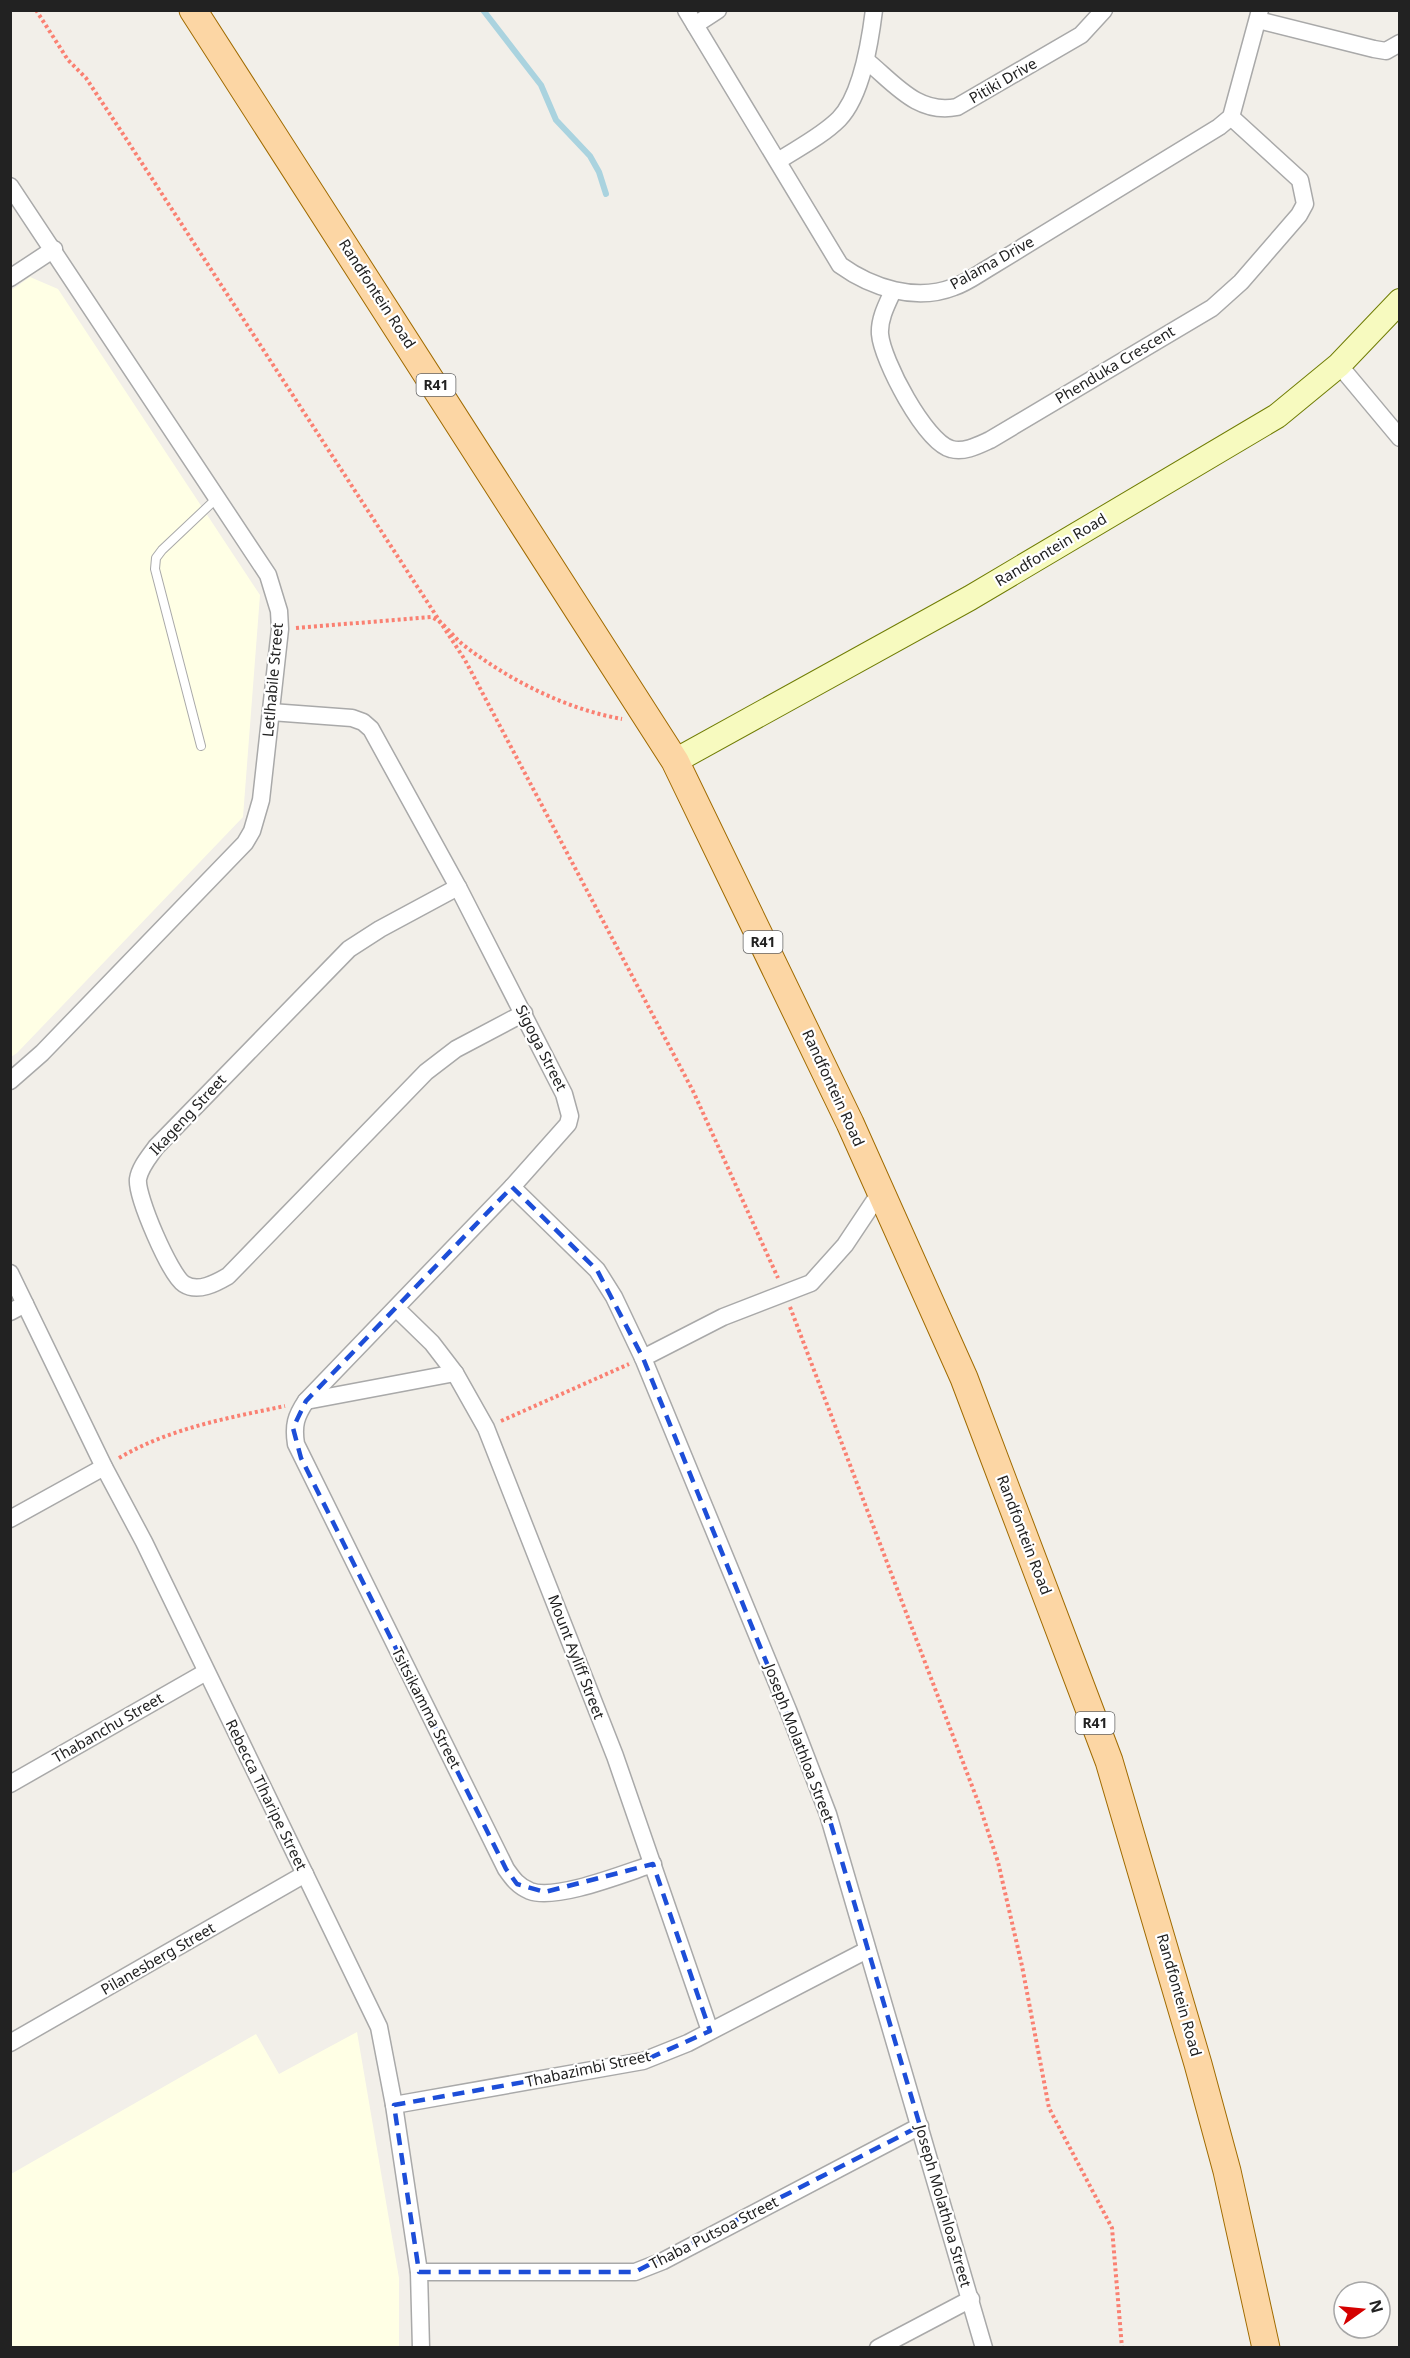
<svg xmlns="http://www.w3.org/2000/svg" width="1410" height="2358" font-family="'Noto Sans',sans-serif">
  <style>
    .education { fill: #ffffe5 }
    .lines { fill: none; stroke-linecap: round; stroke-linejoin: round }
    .stream { stroke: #aad3df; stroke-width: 6 }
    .lane-casing { stroke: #a9a9a9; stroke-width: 10 }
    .street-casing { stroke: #a9a9a9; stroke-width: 19 }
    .secondary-casing { stroke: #707d05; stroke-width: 26 }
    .primary-casing { stroke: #a06b00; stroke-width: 29 }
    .path { stroke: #fa8072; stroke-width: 4; stroke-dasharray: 3 3; stroke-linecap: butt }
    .lane { stroke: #fff; stroke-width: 8 }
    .street { stroke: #fff; stroke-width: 16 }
    .secondary { stroke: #f7fabf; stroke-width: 24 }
    .primary { stroke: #fcd6a4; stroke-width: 27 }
    .marked { fill: none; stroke: #1d4ed8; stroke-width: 4.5; stroke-dasharray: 12 8; stroke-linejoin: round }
    .labels { text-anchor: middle; stroke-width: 4.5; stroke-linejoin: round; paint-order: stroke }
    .shield { fill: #fff; stroke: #646464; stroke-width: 1.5 }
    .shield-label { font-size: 14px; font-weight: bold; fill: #222 }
    .street-label { font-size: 15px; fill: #222; stroke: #fff }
  </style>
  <rect width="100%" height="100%" fill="#f2efe9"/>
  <g class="education">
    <path d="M 30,277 L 58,289 L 260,595 L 243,817 L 17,1053 L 11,1057 L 10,291 Z"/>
    <path d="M 357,2032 L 399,2278 L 399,2347 L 11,2347 L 11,2174 L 256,2034 L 279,2074 Z"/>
  </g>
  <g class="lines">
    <path class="stream" d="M 483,10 L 541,85 L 556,120 L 590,156 L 599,172 L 606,194"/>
    <defs>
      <path id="lane" d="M 201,746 L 155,569 L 156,558 L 162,550 L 217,498"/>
      <g id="street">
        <path d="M 686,10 L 840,265 C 872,288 916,302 954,287 C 966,283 977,275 987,269 L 1219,127 L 1231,117 L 1260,10"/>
        <path d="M 1258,20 L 1374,49 L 1386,51 L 1400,43"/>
        <path d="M 695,25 L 718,10"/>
        <path d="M 867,61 C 895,84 918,115 957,107 L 1081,35 L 1104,10"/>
        <path d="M 778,161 C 798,148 822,136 839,119 C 862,95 870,42 874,10"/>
        <path d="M 10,186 L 268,575 L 279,611 L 280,629 L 261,800 L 252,831 L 245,843 L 42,1053 L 10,1081"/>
        <path d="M 10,278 L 54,249"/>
        <path d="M 893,291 C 887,304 879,319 880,334 C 882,360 925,442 951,449 C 964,453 979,445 990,440 L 1212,308 L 1241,282 L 1299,215 L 1305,204 L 1300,180 L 1231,117"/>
        <path d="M 1339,365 L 1400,438"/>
        <path d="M 271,712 L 352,718 L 363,722 L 371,729 L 458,887 L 564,1094 L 570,1116 L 568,1124 L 512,1187 L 306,1401 C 296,1416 293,1425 296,1444 L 506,1869 C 513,1879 518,1886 530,1891 C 556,1901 625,1873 653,1864"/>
        <path d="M 458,887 L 380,929 L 349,949 L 156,1147 C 149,1157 140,1167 138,1179 C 136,1196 170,1275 184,1284 C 198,1293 216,1283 228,1276 L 426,1072 L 456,1049 L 524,1013"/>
        <path d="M 512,1187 L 597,1270 L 614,1297 L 643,1358 L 788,1710 L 828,1814 L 984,2348"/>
        <path d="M 10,1273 L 104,1467 L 144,1542 L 379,2027 L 394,2105 L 419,2272 L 421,2348"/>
        <path d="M 396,1308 L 432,1343 L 455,1373 L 486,1428 L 615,1756 L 710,2031"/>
        <path d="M 10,1312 L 25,1304"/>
        <path d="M 643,1358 L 723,1317 L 811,1283 L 845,1245 L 881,1191"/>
        <path d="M 306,1401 L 455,1373"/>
        <path d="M 10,1519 L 104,1467"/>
        <path d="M 10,1784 L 206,1672"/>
        <path d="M 10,2043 L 305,1874"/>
        <path d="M 394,2105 L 643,2061 L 688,2043 L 867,1950"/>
        <path d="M 419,2272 L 635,2272 L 663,2261 L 920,2126"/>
        <path d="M 878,2348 L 971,2299"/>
      </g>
      <path id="secondary" d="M 675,761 L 970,598 L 1277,416 L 1339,365 L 1400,301"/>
      <path id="primary" d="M 193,10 L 675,761 L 850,1123 L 964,1378 L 1109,1761 L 1198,2064 L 1227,2171 L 1266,2348"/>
    </defs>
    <use href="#lane" class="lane-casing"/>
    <use href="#street" class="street-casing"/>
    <use href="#secondary" class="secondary-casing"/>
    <use href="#primary" class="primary-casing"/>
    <g class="path">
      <path d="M 36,10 L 68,60 L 86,78 L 121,131 L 465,660 L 693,1091 L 778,1278"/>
      <path d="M 296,628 L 431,617 C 446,623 453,638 466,647 C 511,681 566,709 622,719"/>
      <path d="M 790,1307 L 980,1807 L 998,1862 L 1022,1966 L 1049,2108 L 1112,2228 L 1122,2348"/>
      <path d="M 501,1421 L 629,1364"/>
      <path d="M 119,1458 C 170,1428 228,1418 285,1406"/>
    </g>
    <use href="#lane" class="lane"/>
    <use href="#street" class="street"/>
    <use href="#secondary" class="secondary"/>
    <use href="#primary" class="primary"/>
  </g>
  <path class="marked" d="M 512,1187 L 597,1270 L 643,1358 L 828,1814 L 920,2126 L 635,2272 L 419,2272 L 394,2105 L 643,2061 L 710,2031 L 653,1864 L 545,1892 L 517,1884 L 506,1869 L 301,1458 L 293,1428 L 306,1401 Z"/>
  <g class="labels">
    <g class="shield">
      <rect x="416.5" y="374" width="39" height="22" rx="4.5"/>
      <rect x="743.5" y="931" width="39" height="22" rx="4.5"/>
      <rect x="1075.5" y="1712" width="39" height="22" rx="4.5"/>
    </g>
    <g class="shield-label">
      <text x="436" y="390">R41</text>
      <text x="763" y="947">R41</text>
      <text x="1095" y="1728">R41</text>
    </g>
    <g class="street-label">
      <text transform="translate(1003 81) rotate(-30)" y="5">Pitiki Drive</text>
      <text transform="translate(992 263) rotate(-29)" y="5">Palama Drive</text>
      <text transform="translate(377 294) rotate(57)" y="5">Randfontein Road</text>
      <text transform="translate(1115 365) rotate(-31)" y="5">Phenduka Crescent</text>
      <text transform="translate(1051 550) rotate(-31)" y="5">Randfontein Road</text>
      <text transform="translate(273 680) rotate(-85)" y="5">Letlhabile Street</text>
      <text transform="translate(541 1048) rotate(63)" y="5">Sigoga Street</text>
      <text transform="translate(833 1088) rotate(65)" y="5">Randfontein Road</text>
      <text transform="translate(188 1115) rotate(-47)" y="5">Ikageng Street</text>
      <text transform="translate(1024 1535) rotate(69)" y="5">Randfontein Road</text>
      <text transform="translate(576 1657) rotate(69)" y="5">Mount Ayliff Street</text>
      <text transform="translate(426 1708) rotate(63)" y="5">Tsitsikamma Street</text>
      <text transform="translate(108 1728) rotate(-30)" y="5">Thabanchu Street</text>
      <text transform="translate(799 1743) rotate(69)" y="5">Joseph Molathloa Street</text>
      <text transform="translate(266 1795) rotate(64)" y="5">Rebecca Tlharipe Street</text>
      <text transform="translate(158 1959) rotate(-30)" y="5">Pilanesberg Street</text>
      <text transform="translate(1179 1995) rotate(74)" y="5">Randfontein Road</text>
      <text transform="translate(588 2069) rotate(-12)" y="5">Thabazimbi Street</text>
      <text transform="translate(943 2206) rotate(74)" y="5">Joseph Molathloa Street</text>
      <text transform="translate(714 2233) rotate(-27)" y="5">Thaba Putsoa Street</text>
    </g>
  </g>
  <rect width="1410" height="2358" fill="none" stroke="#222222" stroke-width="24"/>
  <g transform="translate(1362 2310) rotate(75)"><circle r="28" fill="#ffffff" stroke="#a7a7a7" stroke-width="1.5"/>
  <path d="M0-4.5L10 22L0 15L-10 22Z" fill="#d40000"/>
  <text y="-9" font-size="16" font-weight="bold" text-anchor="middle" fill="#222222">N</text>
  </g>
</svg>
